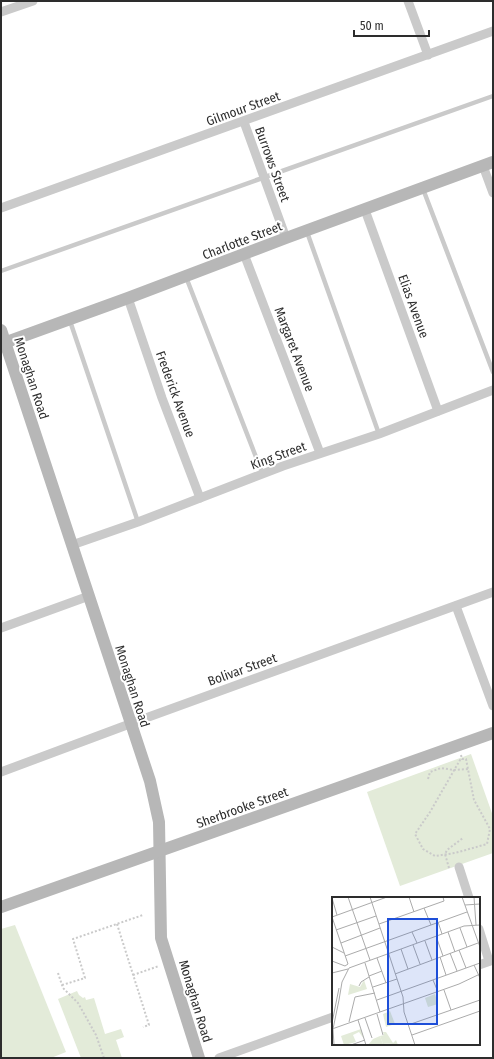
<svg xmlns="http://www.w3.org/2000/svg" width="494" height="1059" font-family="'Fira Sans Condensed',sans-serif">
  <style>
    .park { fill: #e3ebd9 }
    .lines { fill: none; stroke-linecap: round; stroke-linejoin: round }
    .path { stroke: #cacaca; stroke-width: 2; stroke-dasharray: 2 2; stroke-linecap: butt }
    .lane { stroke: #cacaca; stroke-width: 4.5 }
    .street { stroke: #cacaca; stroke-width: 9 }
    .secondary { stroke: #b7b7b7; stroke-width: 12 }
    .labels { text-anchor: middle; stroke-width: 4; stroke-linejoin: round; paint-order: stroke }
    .street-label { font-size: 13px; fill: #2d2d2d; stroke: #fff }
    .inset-road { fill: none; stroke: #ababab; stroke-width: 1 }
    .view { fill: #1d4ed8; fill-opacity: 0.15; stroke: #1d4ed8; stroke-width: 2 }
    .inset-edge { fill: none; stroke: #2d2d2d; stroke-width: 2 }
  </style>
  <rect width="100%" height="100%" fill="#fff"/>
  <g class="park">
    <path d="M 471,754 L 493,816 L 493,853 L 400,886 L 367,792 Z"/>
    <path d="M 15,925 L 66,1052 L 51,1058 L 1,1058 L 1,929 Z"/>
    <path d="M 77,991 L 79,995 L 83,998 L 85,997 L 86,1000 L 94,998 L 105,1034 L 121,1029 L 124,1037 L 116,1040 L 122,1058 L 81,1058 L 58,999 Z"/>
  </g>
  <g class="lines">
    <g class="path">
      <path d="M 461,755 L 462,759 L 466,759 L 474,800 L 490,829 L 487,844 L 455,853 L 435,856 L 423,849 L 415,834 L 430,812 L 460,760 L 462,759"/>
      <path d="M 428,779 L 430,772 L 441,768 L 454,770 L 468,769"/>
      <path d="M 449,868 L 445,854 L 447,850 L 463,838"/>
      <path d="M 117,924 L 149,1025 L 143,1027"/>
      <path d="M 58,973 L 63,988 L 78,1003 L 96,1035 L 104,1058"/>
      <path d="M 133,975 L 159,966"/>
      <path d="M 62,985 L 85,978 L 73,939 L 143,915"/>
    </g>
    <g class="lane">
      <path d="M 423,189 L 493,372"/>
      <path d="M 307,232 L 379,434"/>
      <path d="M 1,271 L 493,96"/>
      <path d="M 186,277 L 263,475"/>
      <path d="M 70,321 L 138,522"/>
    </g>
    <g class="street">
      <path d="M 408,1 L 428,55"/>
      <path d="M 1,12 L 33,1"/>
      <path d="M 244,122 L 286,238"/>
      <path d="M 483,166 L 493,193"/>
      <path d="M 1,208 L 493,31"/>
      <path d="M 365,210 L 438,411"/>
      <path d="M 244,254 L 320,453"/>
      <path d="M 128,298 L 162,398 L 200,498"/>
      <path d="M 72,545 L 138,522 L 283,466 L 379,434 L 493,390"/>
      <path d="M 456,606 L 493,706"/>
      <path d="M 1,628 L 89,596"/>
      <path d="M 1,772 L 143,719 L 493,592"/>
      <path d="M 459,867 L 469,898"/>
      <path d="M 479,929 L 489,961"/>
      <path d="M 479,965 L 493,960"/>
      <path d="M 219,1058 L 333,1017"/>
    </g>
    <g class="secondary">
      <path d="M 1,330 L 150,781 L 159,822 L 161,938 L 199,1058"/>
      <path d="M 1,344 L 128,298 L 286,238 L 493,162"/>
      <path d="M 1,907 L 493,733"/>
    </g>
  </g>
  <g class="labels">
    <g class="street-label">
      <text transform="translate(243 108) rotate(-20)" y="5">Gilmour Street</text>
      <text transform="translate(273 164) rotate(70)" y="5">Burrows Street</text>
      <text transform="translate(242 240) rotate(-21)" y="5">Charlotte Street</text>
      <text transform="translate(414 306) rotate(70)" y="5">Elias Avenue</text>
      <text transform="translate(295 349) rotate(69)" y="5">Margaret Avenue</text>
      <text transform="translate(32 378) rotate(72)" y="5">Monaghan Road</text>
      <text transform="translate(176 394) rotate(70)" y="5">Frederick Avenue</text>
      <text transform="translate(278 455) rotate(-20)" y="5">King Street</text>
      <text transform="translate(242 669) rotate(-20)" y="5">Bolivar Street</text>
      <text transform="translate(133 686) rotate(72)" y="5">Monaghan Road</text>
      <text transform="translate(242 807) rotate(-20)" y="5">Sherbrooke Street</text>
      <text transform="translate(196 1001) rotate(73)" y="5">Monaghan Road</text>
    </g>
  </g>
  <g transform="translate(332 897)">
    <rect width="148" height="148" fill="#fff"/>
    <path d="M 48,139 L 51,147 L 61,146 L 64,143 L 66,148 L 36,148 L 41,142 Z" fill="#e3ebd9"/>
    <path d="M 29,132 L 32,142 L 27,135 L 21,138 L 24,145 L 12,148 L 9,139 ZM 51,135 L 54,135 L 61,146 L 51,147 L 48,139 L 52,138 Z" fill="#e3ebd9"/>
    <path d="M 32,83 L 35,92 L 16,98 L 18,87 L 28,90 ZM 103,97 L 106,107 L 96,110 L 93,101 ZM 58,114 L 63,127 L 54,130 L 51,117 Z" fill="#e3ebd9"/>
    <path class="inset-road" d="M 16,0 L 38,63M 38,0 L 71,100 L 72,115 L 83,148M 77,0 L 82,15M 130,0 L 148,50M 142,0 L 144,28M 0,1 L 5,18M 133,8 L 148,7M 92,11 L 99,28M 106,25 L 110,37M 47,27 L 112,4 L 111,0M 128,31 L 135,50M 4,33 L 44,19M 80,35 L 85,46M 116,35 L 123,55M 104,39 L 111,59M 93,44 L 100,63M 9,46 L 48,31M 81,48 L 88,67M 0,50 L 12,56M 69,52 L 76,72M 127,53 L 134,71M 118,56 L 125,74M 13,59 L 135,15M 108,60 L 114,78M 45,61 L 54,86M 0,64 L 13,69 L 16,67 L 0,20 L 55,0M 33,66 L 48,115M 142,68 L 148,81M 0,76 L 16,72M 63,77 L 146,46M 37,79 L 50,74M 101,83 L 106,95M 27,89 L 29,85 L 37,80M 41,90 L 65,82M 112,93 L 119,113M 45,103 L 148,66M 45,117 L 51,138M 33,121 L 40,141M 26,123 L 34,148M 17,125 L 23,100 L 43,96M 0,126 L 7,91M 76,128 L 148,103M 0,132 L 127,87 L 148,77M 80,138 L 148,114M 2,148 L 1,132 L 7,103 L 10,85 L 17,71 L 132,29 L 148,28M 19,148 L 33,143"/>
    <path class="view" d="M 56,22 L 105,22 L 105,127 L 56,127 Z"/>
    <rect width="148" height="148" class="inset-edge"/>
  </g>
  <rect width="494" height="1059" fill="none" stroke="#2d2d2d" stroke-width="4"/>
  <path d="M354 30v6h75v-6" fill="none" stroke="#2d2d2d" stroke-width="2"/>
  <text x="360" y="30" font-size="12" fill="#2d2d2d" stroke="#ffffff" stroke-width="3" paint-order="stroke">50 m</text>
</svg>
